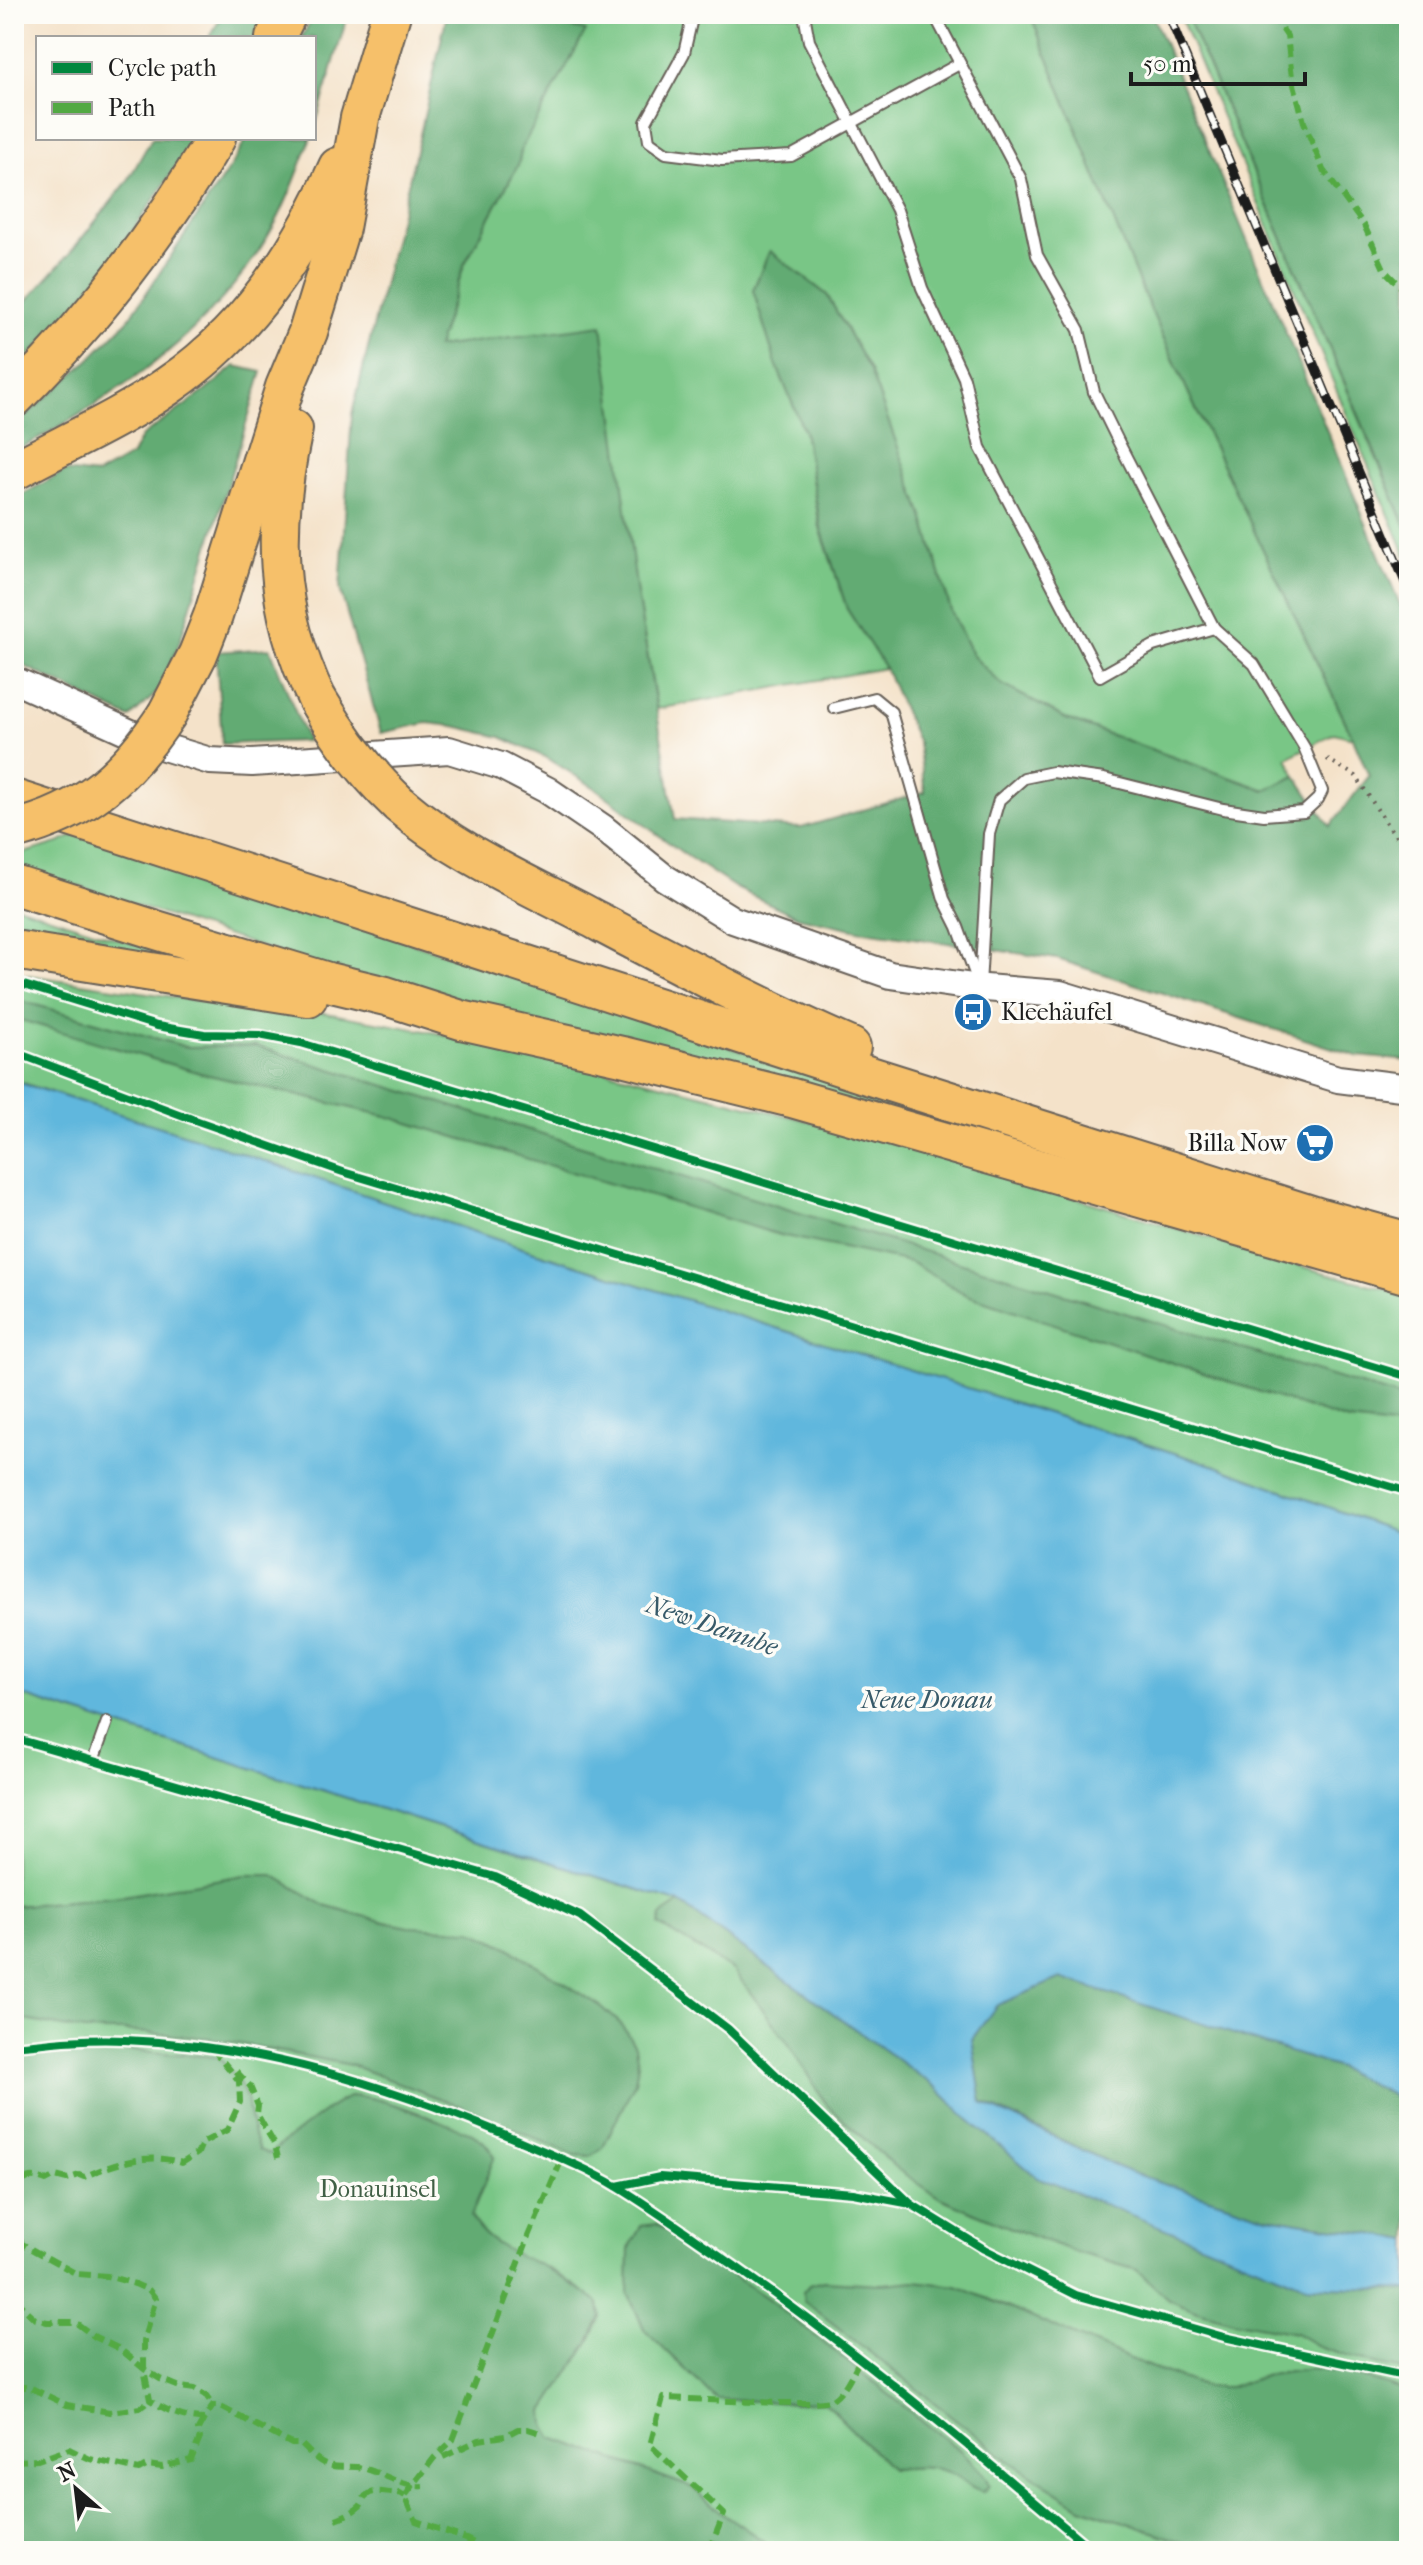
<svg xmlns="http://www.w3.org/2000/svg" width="1423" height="2565" font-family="'IM FELL French Canon',serif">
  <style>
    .green { fill: #79c686; stroke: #4a7151; stroke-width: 2 }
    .forest { fill: #62ab73; stroke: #3f6448; stroke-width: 2 }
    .water { fill: #60b7dd; stroke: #3e6a7c; stroke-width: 2 }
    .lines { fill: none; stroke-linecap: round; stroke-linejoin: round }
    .service-casing { stroke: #686159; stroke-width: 14 }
    .tertiary-casing { stroke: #686159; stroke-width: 30 }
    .motorway-casing { stroke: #686159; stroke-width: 42 }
    .path { stroke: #686159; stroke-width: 4; stroke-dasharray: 2 6; stroke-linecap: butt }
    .service { stroke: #fff; stroke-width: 10 }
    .tertiary { stroke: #fff; stroke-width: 26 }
    .motorway { stroke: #f6c06b; stroke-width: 38 }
    .rail-casing { stroke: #1c1c1c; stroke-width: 9 }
    .rail { stroke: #fdfcf7; stroke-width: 6; stroke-dasharray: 18; stroke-linecap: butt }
    .motorway-bridge-casing { stroke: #686159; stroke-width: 42; stroke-linecap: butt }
    .motorway-bridge { stroke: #f6c06b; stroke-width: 38 }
    .quiet { stroke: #52a943; stroke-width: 6; stroke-dasharray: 12 6; stroke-linecap: butt }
    .cycleway-casing { stroke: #fdfcf7; stroke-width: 13 }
    .cycleway { stroke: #00873e; stroke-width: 8 }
    .labels { text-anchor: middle; stroke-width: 7; stroke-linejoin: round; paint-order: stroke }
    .poi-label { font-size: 24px; fill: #1c1c1c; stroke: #fdfcf7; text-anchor: start }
    .park-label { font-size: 24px; fill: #416046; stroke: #fdfcf7 }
    .water-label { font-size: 26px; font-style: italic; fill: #375a69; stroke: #fdfcf7 }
  </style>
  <rect width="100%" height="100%" fill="#fdfcf7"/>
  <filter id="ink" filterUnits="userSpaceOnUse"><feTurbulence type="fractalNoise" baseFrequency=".0125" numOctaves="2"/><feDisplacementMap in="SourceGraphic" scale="16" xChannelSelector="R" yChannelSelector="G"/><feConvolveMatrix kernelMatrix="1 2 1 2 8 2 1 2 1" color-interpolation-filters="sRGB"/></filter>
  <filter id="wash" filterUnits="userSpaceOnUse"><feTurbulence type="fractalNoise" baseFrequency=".006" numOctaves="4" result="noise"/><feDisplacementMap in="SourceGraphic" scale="32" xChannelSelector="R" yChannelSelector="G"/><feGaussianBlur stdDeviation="1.8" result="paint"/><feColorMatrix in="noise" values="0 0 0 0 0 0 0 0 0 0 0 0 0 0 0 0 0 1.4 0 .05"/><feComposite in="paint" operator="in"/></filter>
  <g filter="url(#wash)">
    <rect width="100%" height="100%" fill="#f4e2c9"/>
    <g class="green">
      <path d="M 519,14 L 1030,14 L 1142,290 L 1195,407 L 1353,738 L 1334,733 L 1287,758 L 1296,776 L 1266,790 L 1066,719 L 1001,684 L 972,655 L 951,611 L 923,516 L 870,371 L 827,295 L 769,252 L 753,290 L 776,364 L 804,431 L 820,528 L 847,609 L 885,668 L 657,709 L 637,594 L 437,347 L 464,265 L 518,165 L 522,147 L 585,31 Z"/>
      <path d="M 1179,14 L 1186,14 L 1409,534 L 1409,563 Z"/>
      <path d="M 78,834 L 1141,1181 L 331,970 L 14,865 L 14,856 L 58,843 Z"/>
      <path d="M 14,905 L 201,966 L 80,948 L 14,927 Z"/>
      <path d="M 14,973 L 214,1003 L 276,1004 L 503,1045 L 881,1139 L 1318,1271 L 1409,1295 L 1409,1537 L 1219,1467 L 528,1250 L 14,1080 Z"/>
      <path d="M 14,1693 L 680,1903 L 937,2088 L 1307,2286 L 1409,2290 L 1409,2551 L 14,2551 Z"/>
    </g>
    <g class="forest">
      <path d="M 223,14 L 267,14 L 255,38 L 209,38 Z"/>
      <path d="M 315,14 L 348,14 L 314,130 L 314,38 L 301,38 Z"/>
      <path d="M 447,14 L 519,14 L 586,31 L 522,147 L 518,165 L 464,265 L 437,347 L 602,325 L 637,594 L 675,819 L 801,828 L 925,792 L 918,743 L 885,668 L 847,609 L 821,528 L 804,431 L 776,364 L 753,290 L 770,251 L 827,295 L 870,371 L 923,516 L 951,611 L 972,655 L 1001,684 L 1066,719 L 1265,790 L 1296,776 L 1330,826 L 1369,776 L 1353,738 L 1195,407 L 1142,290 L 1030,14 L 1152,14 L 1409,626 L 1409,1061 L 1357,1056 L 1057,959 L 858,930 L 798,917 L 736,888 L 684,854 L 595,788 L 547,758 L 501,737 L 454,726 L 427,723 L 381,733 L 340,589 L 352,414 L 419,139 Z"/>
      <path d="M 1186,14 L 1409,14 L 1409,534 L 1384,474 Z"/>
      <path d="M 152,138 L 194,138 C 142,221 85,303 14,371 L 14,315 L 70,253 L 127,182 Z"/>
      <path d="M 247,138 L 311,138 C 300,166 290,196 276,222 C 218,329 119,396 14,452 L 14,426 L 90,359 L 129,319 L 232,164 Z"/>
      <path d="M 235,366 L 262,372 L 180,641 L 161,689 L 130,718 L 14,661 L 14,499 L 65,471 L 97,475 L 132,455 L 141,437 L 205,391 Z"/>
      <path d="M 270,648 L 307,741 L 222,744 L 216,652 Z"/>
      <path d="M 14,999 L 187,1047 L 256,1046 L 1409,1400 L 1409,1428 L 1348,1421 L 967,1295 L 910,1262 L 780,1235 L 386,1116 L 200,1073 L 14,1018 Z"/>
      <path d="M 244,1875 L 273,1875 L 324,1905 L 385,1922 L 409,1927 L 471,1930 L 508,1947 L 602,2007 L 621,2024 L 635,2046 L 638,2064 L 635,2082 L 602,2149 L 590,2156 L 574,2155 L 473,2111 L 351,2065 L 209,2038 L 124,2031 L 84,2031 L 20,2019 L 14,2015 L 14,1906 L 123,1896 Z"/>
      <path d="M 680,1903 L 937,2088 L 969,2120 L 1037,2177 L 1307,2286 L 1409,2290 L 1409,2371 L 1370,2363 L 1321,2348 L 1295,2333 L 1236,2322 L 1197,2311 L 1168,2299 L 1137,2270 L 1075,2252 L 1001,2224 L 940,2198 L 897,2169 L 826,2104 L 788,2043 L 734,1971 L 659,1925 L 661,1916 Z"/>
      <path d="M 1061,1978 L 1339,2068 L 1409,2104 L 1409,2240 L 1268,2217 L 1129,2172 L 982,2102 L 972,2039 L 997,2005 Z"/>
      <path d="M 87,2047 L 218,2057 C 225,2065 234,2073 239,2082 C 251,2103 249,2128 259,2150 L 269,2154 C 286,2142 333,2101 350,2097 C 371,2091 446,2124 469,2132 L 483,2141 L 495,2156 L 471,2216 C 486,2247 524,2256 552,2271 C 569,2280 584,2293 599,2303 L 601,2317 L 589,2342 L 544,2411 L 545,2425 L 553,2438 L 691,2487 L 724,2514 L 778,2551 L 14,2551 L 14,2054 Z"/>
      <path d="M 656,2224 L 767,2298 L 962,2452 L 985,2476 L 989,2485 L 984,2492 C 971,2490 967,2483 956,2476 C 936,2464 913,2468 891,2469 L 824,2402 L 795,2403 L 716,2399 L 644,2330 L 628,2292 L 629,2249 L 641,2226 Z"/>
      <path d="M 823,2281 L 883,2284 L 915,2281 L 957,2286 L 1145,2365 L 1206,2387 L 1230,2387 L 1267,2375 L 1311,2369 L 1349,2373 L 1409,2392 L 1409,2551 L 1208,2551 L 1081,2507 L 1009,2461 L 804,2301 L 803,2292 L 809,2285 Z"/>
    </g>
    <path class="water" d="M 14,1081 L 193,1137 L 528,1250 L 1219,1467 L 1409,1537 L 1409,2104 L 1339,2068 L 1061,1978 L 997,2005 L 972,2039 L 982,2103 L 1129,2172 L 1268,2217 L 1409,2240 L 1409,2290 L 1307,2286 L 1037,2177 L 969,2120 L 937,2088 L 680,1903 L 14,1693 Z"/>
  </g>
  <g filter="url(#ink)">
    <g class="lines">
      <defs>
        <g id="service">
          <path d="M 693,14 L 684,53 L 646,122 L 649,141 L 666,153 L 722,160 L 791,156 L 959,64"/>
          <path d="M 804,14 L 809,41 L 897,210 L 922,288 L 964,378 L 980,447 L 1100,676 L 1153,646 L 1214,628"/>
          <path d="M 934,14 L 1021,179 L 1037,255 L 1079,330 L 1094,392 L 1121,447 L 1214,628 L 1254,664 L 1304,747 L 1322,791 L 1318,799 L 1304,812 L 1264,815 L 1223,809 L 1104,779 L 1053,772 L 1024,778 L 999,800 L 989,834 L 980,985"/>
          <path d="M 834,708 L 874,698 L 891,712 L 944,899 L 958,927 L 978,982"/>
          <path d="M 93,1761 L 107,1722"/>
        </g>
        <path id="tertiary" d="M 14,680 L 157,745 L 210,761 L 252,763 L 449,750 L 501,766 L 547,790 L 603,828 L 665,878 L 733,920 L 890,975 L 973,987 L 1060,994 L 1338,1079 L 1409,1088"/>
        <g id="motorway">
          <path d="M 275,38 L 287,14"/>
          <path d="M 14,398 C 92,321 160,232 216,138"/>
          <path d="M 293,429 C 272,526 273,609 317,699"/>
          <path d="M 14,471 C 65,443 121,419 169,385 C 247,332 300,253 338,167"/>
          <path d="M 167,714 L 198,654 L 213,616 L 285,387 L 308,332 L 340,228 L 360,118 L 391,14"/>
          <path d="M 14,799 L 864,1074 L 1321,1218 L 1409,1242"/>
          <path d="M 399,804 C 455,852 523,882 588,916 C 675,962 761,1008 851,1047"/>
          <path d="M 14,885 L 153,929 L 328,982 L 386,996 L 461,1020 L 622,1056 L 792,1098 L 1409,1275"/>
          <path d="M 14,950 L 308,997"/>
        </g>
      </defs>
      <use href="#service" class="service-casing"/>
      <use href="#tertiary" class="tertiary-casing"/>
      <use href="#motorway" class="motorway-casing"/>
      <path class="path" d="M 1327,759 L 1356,776 L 1384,820 L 1409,854"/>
      <use href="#service" class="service"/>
      <use href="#tertiary" class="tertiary"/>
      <use href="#motorway" class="motorway"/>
      <defs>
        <path id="rail" d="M 1168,14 L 1409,592"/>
      </defs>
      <use href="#rail" class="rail-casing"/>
      <use href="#rail" class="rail"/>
      <defs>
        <g id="motorway-bridge">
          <path d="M 317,699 C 340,738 366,773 399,804"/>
          <path d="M 14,830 C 86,812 127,775 167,714"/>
        </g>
      </defs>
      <use href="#motorway-bridge" class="motorway-bridge-casing"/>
      <use href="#motorway-bridge" class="motorway-bridge"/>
      <g class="quiet">
        <path d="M 1272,14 L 1287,36 L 1292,77 L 1304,122 L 1323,170 L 1364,225 L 1385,271 L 1409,295"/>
        <path d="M 1401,844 L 1409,839"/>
        <path d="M 212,2048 L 239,2081 L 240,2102 L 227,2130 L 202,2143 L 198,2153 L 182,2163 C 150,2152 114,2163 84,2177 L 79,2175 L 67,2179 L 55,2176 L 46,2181 C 32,2176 26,2176 16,2187 C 19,2205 15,2226 22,2244 L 77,2274 L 107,2276 L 135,2284 L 149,2290 L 156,2299 L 144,2338 L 144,2369 L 150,2400 C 168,2411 183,2419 204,2419 L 213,2406 L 219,2406 L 292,2444 L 301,2444 C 309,2452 315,2459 325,2464 C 335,2468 346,2466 357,2467 C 379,2470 401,2488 423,2486"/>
        <path d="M 236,2071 L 250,2086 L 258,2106 L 257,2114 L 275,2145 L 278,2158"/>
        <path d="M 14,2299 L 35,2319 L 47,2322 L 75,2322 L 95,2337 L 120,2349 L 144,2369 L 160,2379 L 180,2387 L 195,2389 L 205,2395 L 213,2406"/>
        <path d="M 14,2387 L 29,2387 L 67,2405 L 110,2412 L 140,2408 L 150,2400"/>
        <path d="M 443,2457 L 479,2440 L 505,2436 L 518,2429 L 528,2429 L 541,2433"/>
        <path d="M 14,2461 L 38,2460 L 69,2449 L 90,2459 L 139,2470 L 148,2465 L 162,2467 L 191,2460 L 200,2438 L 198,2430 L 204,2419"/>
        <path d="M 336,2519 C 344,2516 354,2512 360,2506 C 363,2503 363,2497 367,2495 C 376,2488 390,2495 400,2493 L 405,2496"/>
        <path d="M 14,2547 L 25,2551"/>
        <path d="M 489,2551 L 466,2539 L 416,2521 L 405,2496 L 434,2458 L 453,2440 L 527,2241 L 562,2159"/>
        <path d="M 709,2551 L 724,2514 L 650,2445 L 663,2398 C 688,2398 819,2408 832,2400 C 845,2392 853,2371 861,2358"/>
      </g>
      <defs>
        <g id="cycleway">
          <path d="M 14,982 L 157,1026 L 204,1034 L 259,1035 L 301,1043 L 1409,1377"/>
          <path d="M 14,1052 L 192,1119 L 343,1172 L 1409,1492"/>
          <path d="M 14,1738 L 495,1877 L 580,1916 L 728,2029 L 911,2204 L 984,2249 L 1076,2295 L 1224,2337 L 1409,2377"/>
          <path d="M 14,2046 C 51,2042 88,2038 125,2040 C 257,2045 385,2084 506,2135 C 543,2151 583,2166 618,2187 C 646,2204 673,2223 700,2242 C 838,2335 966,2443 1093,2551"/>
          <path d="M 617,2186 L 660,2177 L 853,2193 L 911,2204"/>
        </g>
      </defs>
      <use href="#cycleway" class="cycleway-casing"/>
      <use href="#cycleway" class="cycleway"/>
    </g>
  </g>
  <defs>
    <symbol id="bus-disc" viewBox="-11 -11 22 22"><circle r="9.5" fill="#1f6fb2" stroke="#fdfcf7"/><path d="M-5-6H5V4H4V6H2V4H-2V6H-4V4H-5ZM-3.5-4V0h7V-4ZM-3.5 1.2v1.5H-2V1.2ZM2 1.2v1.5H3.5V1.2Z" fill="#fff"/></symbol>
    <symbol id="supermarket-disc" viewBox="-11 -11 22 22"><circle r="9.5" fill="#1f6fb2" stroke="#fdfcf7"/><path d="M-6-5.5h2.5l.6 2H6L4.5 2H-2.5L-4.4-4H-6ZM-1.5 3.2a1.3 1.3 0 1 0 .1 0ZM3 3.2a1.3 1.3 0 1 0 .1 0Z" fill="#fff"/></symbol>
  </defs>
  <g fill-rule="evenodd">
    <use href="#bus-disc" x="951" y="990" width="44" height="44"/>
    <use href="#supermarket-disc" x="1293" y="1121" width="44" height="44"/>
  </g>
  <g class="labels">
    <g class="poi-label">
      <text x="1001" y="1020">Kleehäufel</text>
      <text x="1287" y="1151" text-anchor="end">Billa Now</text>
    </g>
    <g class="park-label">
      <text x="378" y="2197">Donauinsel</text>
    </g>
    <g class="water-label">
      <text transform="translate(712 1625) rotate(19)" y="9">New Danube</text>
      <text x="927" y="1708">Neue Donau</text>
    </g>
  </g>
  <rect width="1423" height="2565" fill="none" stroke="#fdfcf7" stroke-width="48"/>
  <rect x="36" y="36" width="280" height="104" fill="#fdfcf7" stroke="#a3a29f" stroke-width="2"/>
  <rect x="52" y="62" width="40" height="12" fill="#00873e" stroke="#a3a29f" stroke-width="2"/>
  <text x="108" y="76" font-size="24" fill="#1c1c1c">Cycle path</text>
  <rect x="52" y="102" width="40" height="12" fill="#52a943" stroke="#a3a29f" stroke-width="2"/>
  <text x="108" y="116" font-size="24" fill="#1c1c1c">Path</text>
  <g transform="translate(76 2489) rotate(332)" stroke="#fdfcf7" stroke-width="6" paint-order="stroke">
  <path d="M0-6L14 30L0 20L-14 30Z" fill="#1c1c1c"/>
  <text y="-12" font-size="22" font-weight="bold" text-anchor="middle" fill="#1c1c1c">N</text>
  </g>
  <path d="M1131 72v12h174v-12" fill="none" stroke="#1c1c1c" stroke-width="4"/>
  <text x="1143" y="72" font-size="24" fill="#1c1c1c" stroke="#fdfcf7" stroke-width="6" paint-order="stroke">50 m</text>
</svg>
